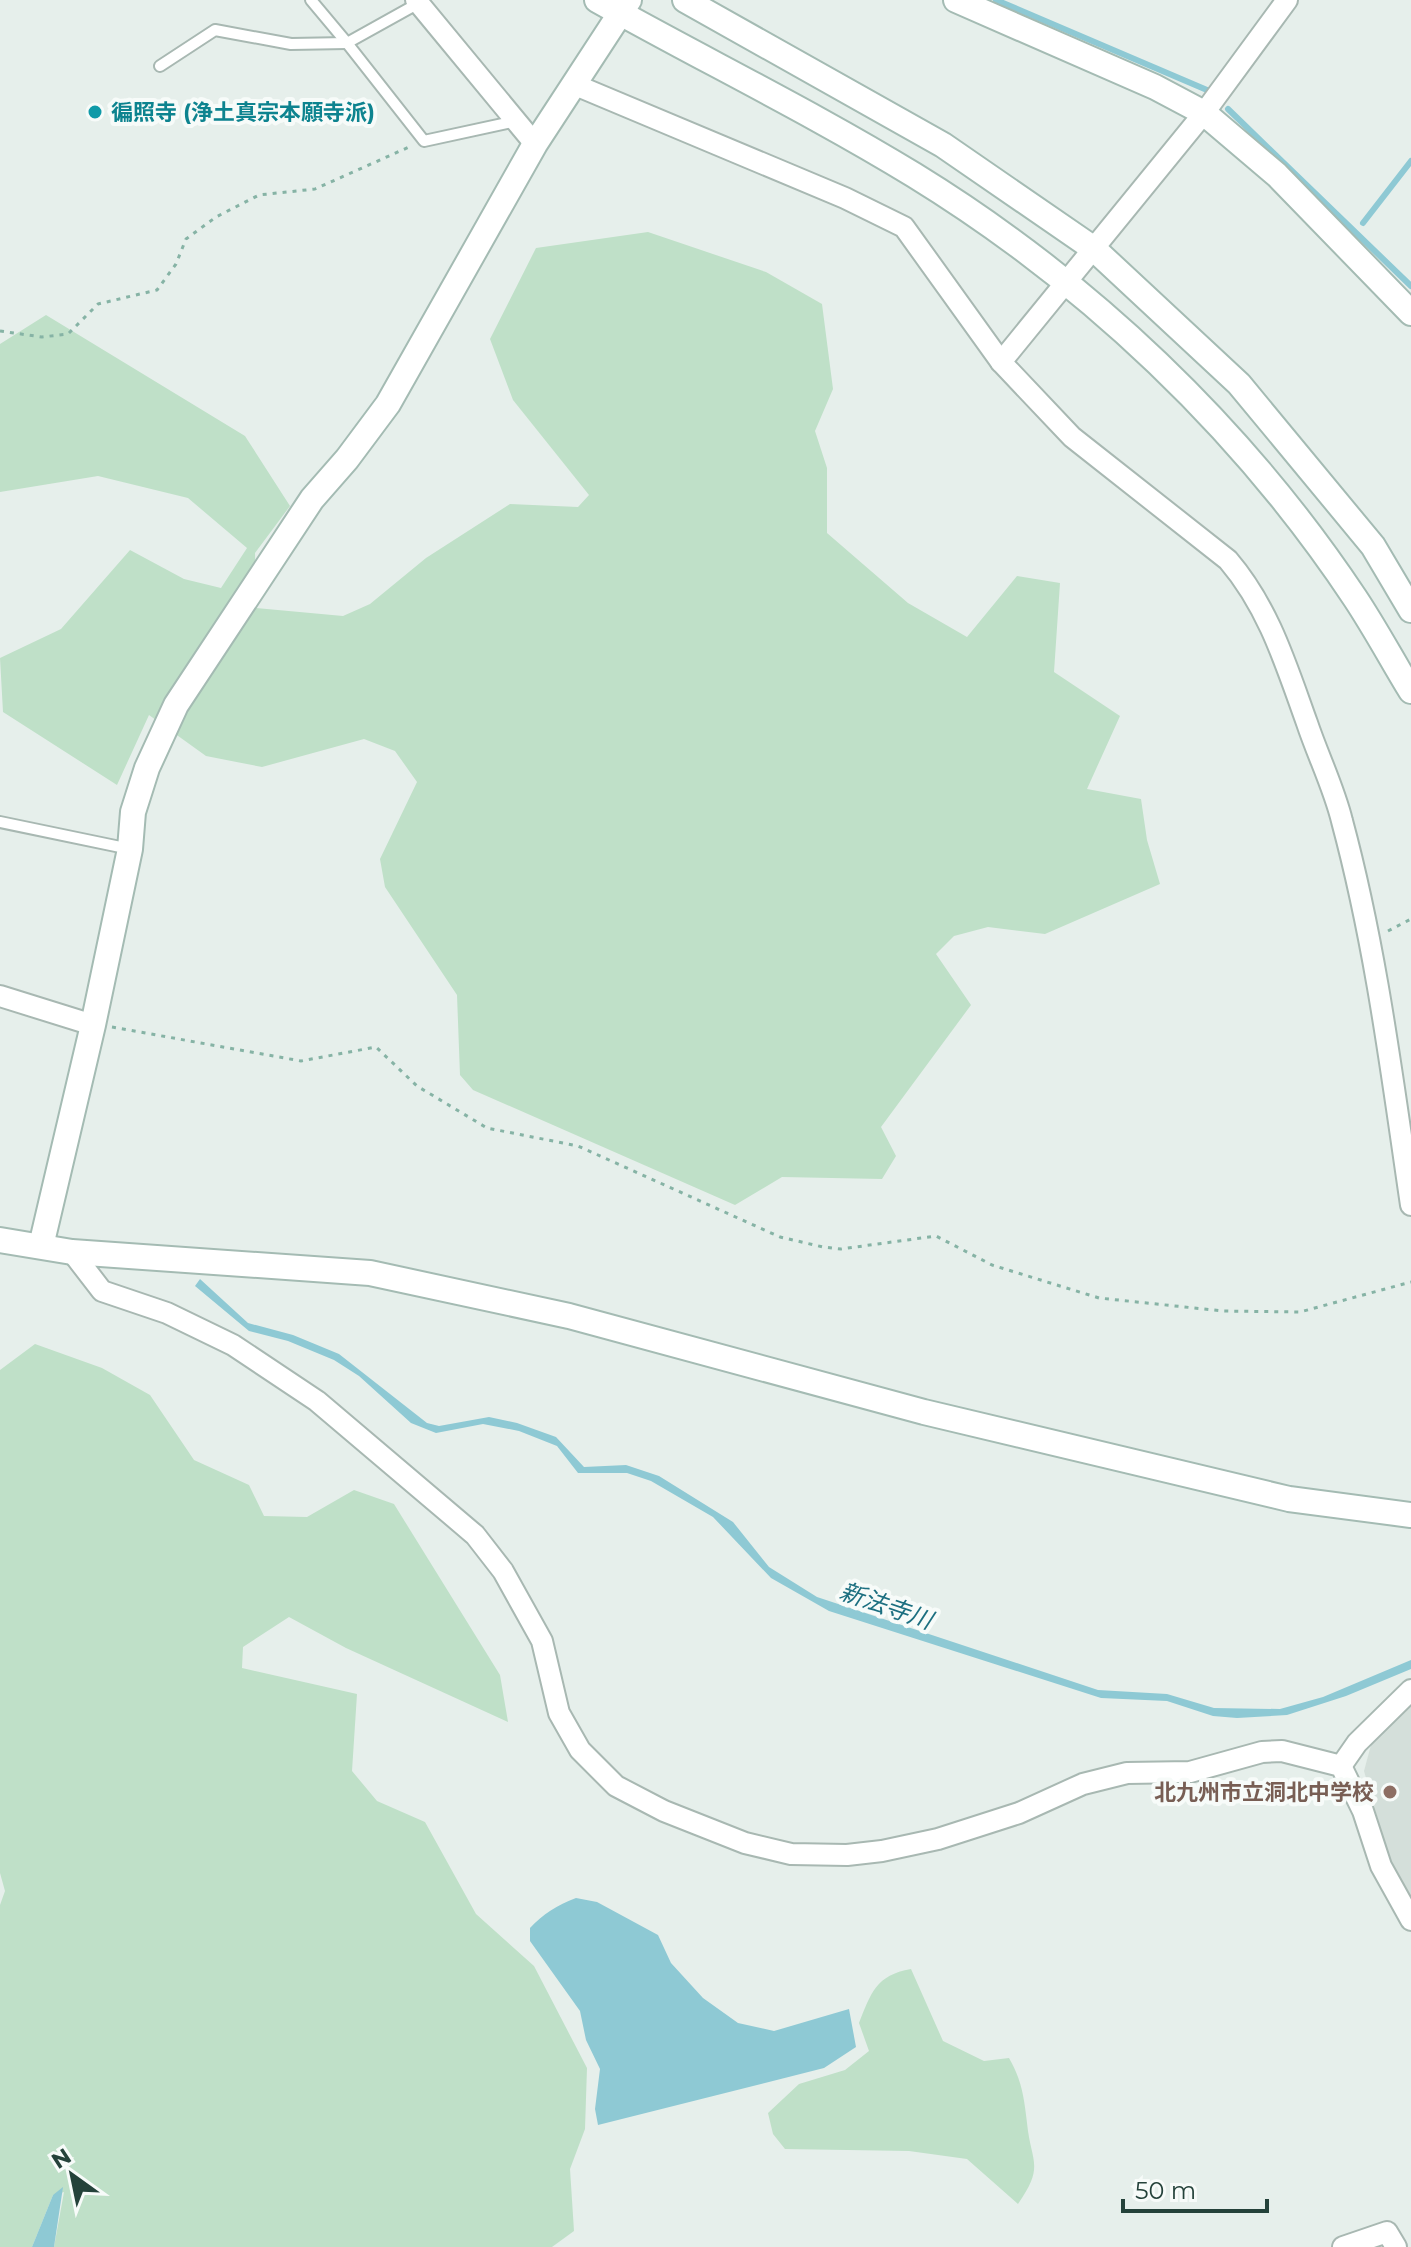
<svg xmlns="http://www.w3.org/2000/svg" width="1411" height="2247" font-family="Montserrat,'Noto Sans JP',sans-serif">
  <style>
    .built { fill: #d4dfda }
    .green { fill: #bfe0c8 }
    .water { fill: #8ec9d4 }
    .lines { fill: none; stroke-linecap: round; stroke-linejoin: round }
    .stream { stroke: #8ec9d4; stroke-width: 6 }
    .lane-casing { stroke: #a8b8b2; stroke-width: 14 }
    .street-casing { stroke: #a8b8b2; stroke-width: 24 }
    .secondary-casing { stroke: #a4bbb3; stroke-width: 28 }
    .path { stroke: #86b3a5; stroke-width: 3; stroke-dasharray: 4 6; stroke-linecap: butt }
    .lane { stroke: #fff; stroke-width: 10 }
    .street { stroke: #fff; stroke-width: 20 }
    .secondary { stroke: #fff; stroke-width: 24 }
    .culture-dot { fill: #0f9aa8; stroke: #f7fbf9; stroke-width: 3 }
    .education-dot { fill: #8d6e63; stroke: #f7fbf9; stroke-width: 3 }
    .labels { text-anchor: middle; stroke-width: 8; stroke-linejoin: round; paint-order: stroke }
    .culture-label { font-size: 22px; font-weight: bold; fill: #0d838f; stroke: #f7fbf9; text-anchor: start }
    .education-label { font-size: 22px; font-weight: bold; fill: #785e54; stroke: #f7fbf9; text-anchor: end }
    .water-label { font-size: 24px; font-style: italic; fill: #1c6f80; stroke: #f7fbf9 }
  </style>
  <rect width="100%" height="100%" fill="#e6efeb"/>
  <path class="built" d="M 1411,1697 L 1411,1909 L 1395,1879 L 1364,1771 L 1371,1745 L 1381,1728 Z"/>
  <g class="green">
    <path d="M 648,232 L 766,272 L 822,304 L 833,389 L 815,431 L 827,468 L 827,533 L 908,603 L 967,637 L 1017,576 L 1060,583 L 1054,672 L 1120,716 L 1087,789 L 1141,799 L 1147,840 L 1160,884 L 1045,934 L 988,927 L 954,936 L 936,954 L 971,1005 L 881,1127 L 896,1156 L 882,1179 L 782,1177 L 735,1205 L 473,1090 L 460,1075 L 457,995 L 385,887 L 380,859 L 417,782 L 395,751 L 364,739 L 262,767 L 206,756 L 149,715 L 117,785 L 3,712 L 0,658 L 61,629 L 130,550 L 184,579 L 221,588 L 247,548 L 188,498 L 98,476 L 0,492 L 0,344 L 46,315 L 245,436 L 290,506 L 255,553 L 256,608 L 343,616 L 370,604 L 426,558 L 510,504 L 578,507 L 589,495 L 513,400 L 490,339 L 536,248 Z"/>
    <path d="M 35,1344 L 102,1368 L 150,1395 L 194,1460 L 249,1485 L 264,1516 L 307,1517 L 354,1490 L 394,1504 L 500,1675 L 508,1722 L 346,1648 L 289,1617 L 243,1647 L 242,1668 L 357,1694 L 352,1771 L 377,1801 L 425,1822 L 476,1914 L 534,1966 L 587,2068 L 585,2129 L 570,2169 L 574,2231 L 552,2247 L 54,2247 L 64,2192 L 53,2195 L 32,2247 L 0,2247 L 0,1905 L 5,1891 L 0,1873 L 0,1370 Z"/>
    <path d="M 911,1969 L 943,2041 L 984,2061 L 1009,2058 C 1022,2081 1024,2097 1027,2123 C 1031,2163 1045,2165 1018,2204 L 967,2159 L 909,2151 L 785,2149 L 773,2134 L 768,2113 L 799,2084 L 845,2070 L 869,2051 L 859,2023 C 871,1993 876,1975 911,1969 Z"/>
  </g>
  <g class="water">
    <path d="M 200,1279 L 248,1323 L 293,1335 L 339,1354 L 427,1423 L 439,1426 L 489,1417 L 517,1423 L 556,1437 L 584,1467 L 626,1465 L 659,1476 L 733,1522 L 769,1567 L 817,1597 L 1098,1690 L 1167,1694 L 1214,1708 L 1280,1709 L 1323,1697 L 1411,1660 L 1411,1669 L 1346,1696 L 1287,1715 L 1237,1718 L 1213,1716 L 1167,1701 L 1101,1698 L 829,1611 L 771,1578 L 713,1517 L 651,1481 L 627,1473 L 578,1473 L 557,1446 L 519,1431 L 483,1424 L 436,1433 L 411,1423 L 359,1376 L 334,1360 L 288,1341 L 249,1331 L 195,1286 Z"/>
    <path d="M 576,1898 L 597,1902 L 658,1935 L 671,1963 L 703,1998 L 738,2023 L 774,2031 L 849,2009 L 856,2047 L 824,2068 L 598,2125 L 595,2109 L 600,2069 L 586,2040 L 580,2011 L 530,1941 L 530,1928 C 543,1914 557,1905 576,1898 Z"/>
    <path d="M 63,2187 L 54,2247 L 32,2247 L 53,2195 Z"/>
  </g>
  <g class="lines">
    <g class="stream">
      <path d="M 996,0 L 1207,90"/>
      <path d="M 1228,109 L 1411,286"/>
      <path d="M 1363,223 L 1411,161"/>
    </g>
    <defs>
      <g id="lane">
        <path d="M 311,0 L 347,43"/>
        <path d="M 419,3 L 347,43 L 424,141 L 516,121"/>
        <path d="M 160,66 L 215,30 L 291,44 L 347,43"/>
        <path d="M 0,822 L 130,849"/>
      </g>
      <g id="street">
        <path d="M 416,0 L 535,144"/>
        <path d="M 573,84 L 845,198 L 904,227 L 1001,362 L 1072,437 L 1228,560 C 1269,608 1286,665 1307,723 C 1318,756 1334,788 1342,821 C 1376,947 1392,1076 1411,1205"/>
        <path d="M 1001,362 L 1204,113 L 1287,0"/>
        <path d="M 0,996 L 93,1025"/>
        <path d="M 72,1252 L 102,1291 L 167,1313 L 233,1345 L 317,1401 L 475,1535 L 503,1571 L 542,1641 L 559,1713 L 580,1750 L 616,1786 L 664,1811 L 745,1843 L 791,1854 L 847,1855 L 882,1851 L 938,1839 L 1019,1813 L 1083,1784 L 1127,1773 L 1190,1772 L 1262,1752 L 1282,1751 L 1341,1766 L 1363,1811 L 1381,1866 L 1411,1920"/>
        <path d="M 1341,1766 L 1357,1743 L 1411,1690"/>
        <path d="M 1343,2247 L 1387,2232 L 1396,2247"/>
      </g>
      <g id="secondary">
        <path d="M 597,0 C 702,59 811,112 914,175 C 1088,282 1242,428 1355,598 C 1375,628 1392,660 1411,691"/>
        <path d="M 685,0 L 943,145 L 1094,249 L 1239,384 L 1373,546 L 1411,610"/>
        <path d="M 956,0 L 1155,87 L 1204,113 L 1277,175 L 1411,313"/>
        <path d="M 0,1240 L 72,1252 L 370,1273 L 569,1316 L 924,1412 L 1289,1499 L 1411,1515"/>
        <path d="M 41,1246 L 93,1025 L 130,849 L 133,812 L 147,768 L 176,705 L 312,499 L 347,459 L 388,404 L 535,144 L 629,0"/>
      </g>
    </defs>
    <use href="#lane" class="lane-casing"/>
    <use href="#street" class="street-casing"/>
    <use href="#secondary" class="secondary-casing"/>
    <g class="path">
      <path d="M 0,331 L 42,337 L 68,334 L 98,304 L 157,290 L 176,264 L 186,239 L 216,217 L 259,195 L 315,189 L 409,147"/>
      <path d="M 1388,931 L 1411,919"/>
      <path d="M 112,1027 L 301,1061 L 376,1047 L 417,1086 L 487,1128 L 578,1146 L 780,1237 L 823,1247 L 841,1249 L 936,1236 L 992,1265 L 1099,1298 L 1223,1311 L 1300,1312 L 1411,1282"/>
    </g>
    <use href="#lane" class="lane"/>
    <use href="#street" class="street"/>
    <use href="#secondary" class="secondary"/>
  </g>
  <circle class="culture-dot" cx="95" cy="112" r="8"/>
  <circle class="education-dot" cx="1390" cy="1792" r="8"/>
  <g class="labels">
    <g class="culture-label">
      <text x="111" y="120">徧照寺 (浄土真宗本願寺派)</text>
    </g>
    <g class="education-label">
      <text x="1374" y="1800">北九州市立洞北中学校</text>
    </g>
    <g class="water-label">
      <text transform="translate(886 1606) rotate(19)" y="8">新法寺川</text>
    </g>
  </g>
  <g transform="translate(72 2175) rotate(327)" stroke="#f7fbf9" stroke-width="6" paint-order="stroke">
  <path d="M0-6L14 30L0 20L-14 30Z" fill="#24423a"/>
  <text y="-12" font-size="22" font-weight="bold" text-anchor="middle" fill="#24423a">N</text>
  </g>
  <path d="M1123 2199v12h144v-12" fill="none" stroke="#24423a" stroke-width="4"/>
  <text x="1135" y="2199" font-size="24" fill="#24423a" stroke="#f7fbf9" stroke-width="6" paint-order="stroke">50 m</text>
</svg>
